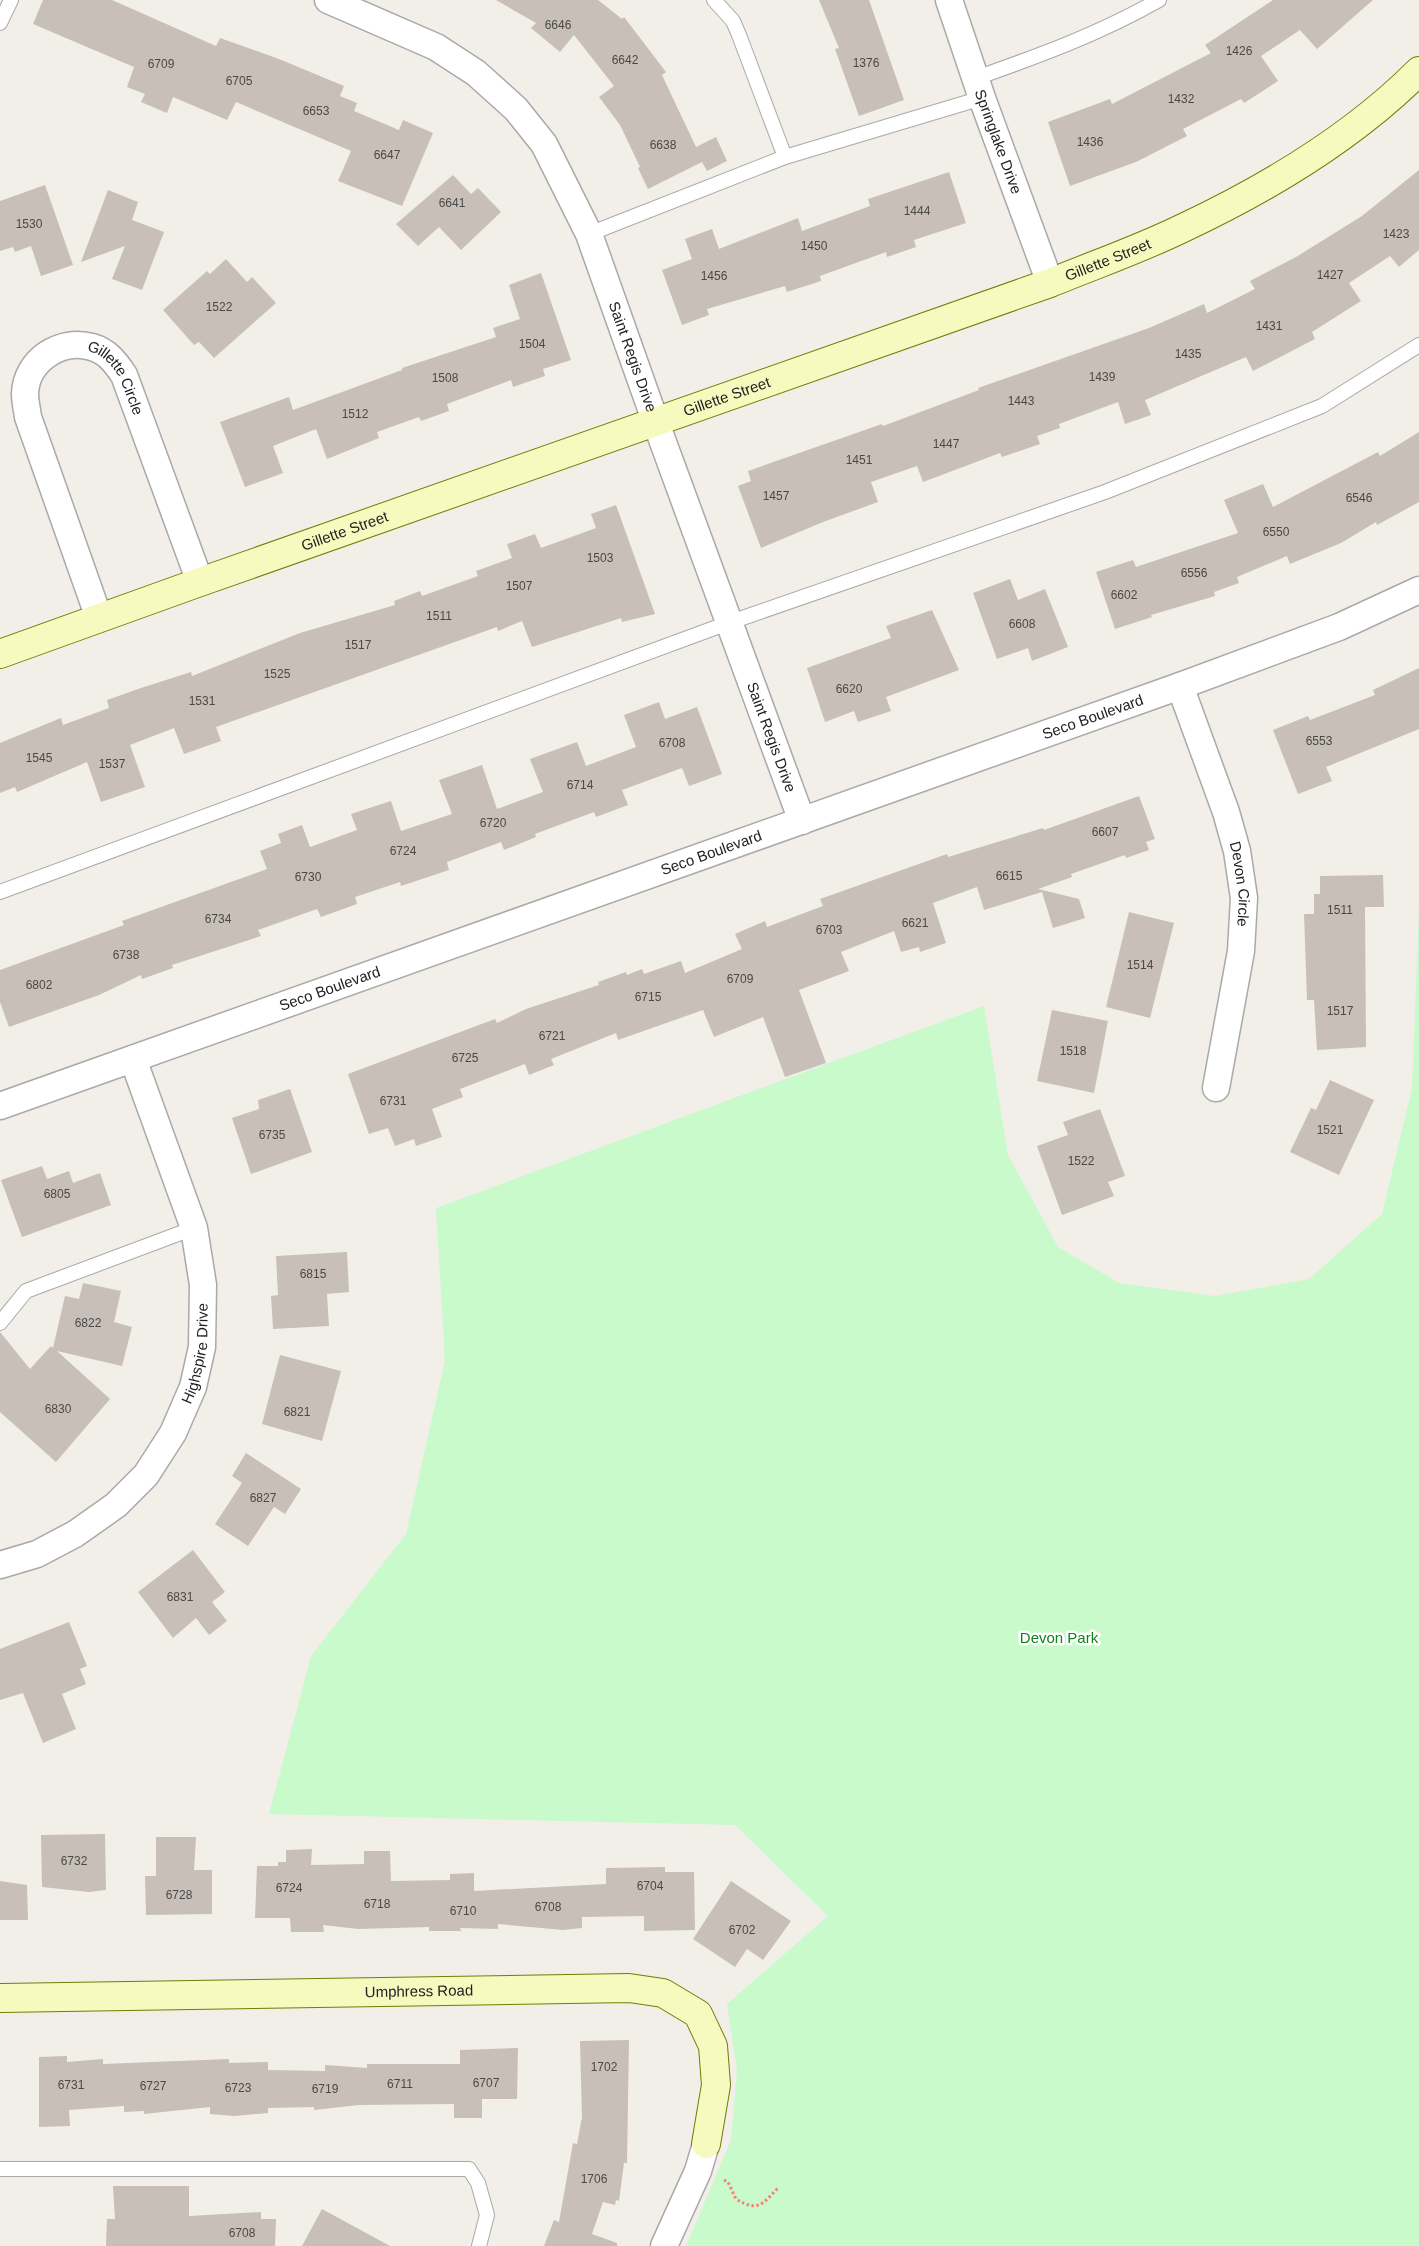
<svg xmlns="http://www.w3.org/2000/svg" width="1419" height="2246" font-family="Arial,sans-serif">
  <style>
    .park { fill: #c8facc }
    .building { fill: #c7bfb8 }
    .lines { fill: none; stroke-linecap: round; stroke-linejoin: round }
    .lane-casing { stroke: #a9a9a9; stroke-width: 16 }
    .street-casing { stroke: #a9a9a9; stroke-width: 29 }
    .secondary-casing { stroke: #707d05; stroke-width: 30 }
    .path { stroke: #fa8072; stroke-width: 3; stroke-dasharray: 2.5 2.5; stroke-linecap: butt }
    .lane { stroke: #fff; stroke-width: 14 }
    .street { stroke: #fff; stroke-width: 26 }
    .secondary { stroke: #f7fabf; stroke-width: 28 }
    .labels { text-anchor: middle; stroke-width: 5; stroke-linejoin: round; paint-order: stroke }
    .number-label { font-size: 12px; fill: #4b4948 }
    .street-label { font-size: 15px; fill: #222; stroke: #fff }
    .park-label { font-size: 15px; fill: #0c8416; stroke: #fff }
  </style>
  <rect width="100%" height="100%" fill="#f2efe9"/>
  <path class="park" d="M 1419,909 L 1419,2246 L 686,2246 L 731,2140 L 737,2069 L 727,2004 L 828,1916 L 735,1825 L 269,1814 L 311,1656 L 406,1534 L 445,1361 L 436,1208 L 984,1006 L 1008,1155 L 1058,1247 L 1119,1283 L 1215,1296 L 1309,1279 L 1382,1214 L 1412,1088 Z"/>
  <g class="building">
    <path d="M 43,0 L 112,0 L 216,46 L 220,38 L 279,59 L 344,86 L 340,96 L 357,103 L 354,111 L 399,130 L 403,120 L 433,133 L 402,206 L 338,181 L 351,151 L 236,102 L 227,120 L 173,97 L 167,113 L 141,102 L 145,94 L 127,87 L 134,67 L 33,24 Z"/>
    <path d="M 496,0 L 598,0 L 622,19 L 624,17 L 666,72 L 662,75 L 696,147 L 716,137 L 727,161 L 707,171 L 702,162 L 648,189 L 638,168 L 640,167 L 620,125 L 599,97 L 614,86 L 574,35 L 560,52 L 531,28 L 536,23 Z"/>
    <path d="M 819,0 L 869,0 L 904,100 L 859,116 L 835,49 L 839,48 Z"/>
    <path d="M 1273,0 L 1373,0 L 1317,49 L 1300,30 L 1261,56 L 1278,81 L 1244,103 L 1241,99 L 1183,129 L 1187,136 L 1136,162 L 1070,186 L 1048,122 L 1110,99 L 1112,104 L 1211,53 L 1205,45 Z"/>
    <path d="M 1419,170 L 1419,250 L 1399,267 L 1390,256 L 1349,283 L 1361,301 L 1312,332 L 1315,339 L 1253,371 L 1246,357 L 1145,400 L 1151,415 L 1125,424 L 1118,402 L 1059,424 L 1060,428 L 1037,436 L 1040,444 L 1002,457 L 1000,453 L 923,482 L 917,466 L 871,482 L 878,502 L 823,522 L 761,548 L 738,486 L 751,481 L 748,471 L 882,424 L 883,426 L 979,390 L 978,388 L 1149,328 L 1204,304 L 1207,313 L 1255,289 L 1250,281 L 1296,257 L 1362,216 Z"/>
    <path d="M 949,172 L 966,223 L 914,240 L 916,247 L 887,257 L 886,252 L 820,276 L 821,281 L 787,292 L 785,286 L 707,309 L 709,315 L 682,325 L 662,270 L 692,259 L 685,239 L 712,229 L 719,249 L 798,218 L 802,231 L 870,206 L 868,199 Z"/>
    <path d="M 453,175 L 471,194 L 478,188 L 501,212 L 461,250 L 439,227 L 418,246 L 396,224 Z"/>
    <path d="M 45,185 L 73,265 L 41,276 L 31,246 L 15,252 L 13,247 L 0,251 L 0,201 Z"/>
    <path d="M 108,190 L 138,202 L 132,220 L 164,232 L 142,290 L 112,279 L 125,246 L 81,262 Z"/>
    <path d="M 226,259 L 247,282 L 252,277 L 276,303 L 214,358 L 199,342 L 194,345 L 163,310 L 207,271 L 210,274 Z"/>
    <path d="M 541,273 L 571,360 L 543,369 L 545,376 L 513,387 L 511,380 L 447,404 L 449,411 L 421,421 L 419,417 L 377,432 L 379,438 L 327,459 L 316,429 L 273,446 L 283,473 L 245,487 L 220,422 L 289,397 L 293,410 L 402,370 L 402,368 L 496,337 L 493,328 L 520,319 L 509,285 Z"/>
    <path d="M 1419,432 L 1419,502 L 1377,525 L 1376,522 L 1341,543 L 1290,564 L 1287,556 L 1237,577 L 1239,583 L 1214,592 L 1215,596 L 1151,615 L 1152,617 L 1115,629 L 1096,572 L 1133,560 L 1136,567 L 1238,533 L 1224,500 L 1263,484 L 1273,507 L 1378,452 L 1380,456 Z"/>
    <path d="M 616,505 L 655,614 L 622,622 L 621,618 L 532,647 L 522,621 L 498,631 L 497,627 L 216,727 L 221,741 L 184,754 L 174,728 L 130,745 L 145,787 L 101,802 L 87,762 L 17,792 L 15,787 L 0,793 L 0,743 L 61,718 L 63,725 L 109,708 L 107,700 L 141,688 L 191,672 L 192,676 L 300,633 L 395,605 L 394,601 L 420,591 L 422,596 L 478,576 L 476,571 L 512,558 L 507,544 L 535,534 L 541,548 L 596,528 L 591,514 Z"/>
    <path d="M 1010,579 L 1018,600 L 1045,589 L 1068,647 L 1032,661 L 1028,648 L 997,659 L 973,593 Z"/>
    <path d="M 932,610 L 959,670 L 886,697 L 891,711 L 858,722 L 854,711 L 825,722 L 807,668 L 891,638 L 886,626 Z"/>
    <path d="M 1419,668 L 1419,729 L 1326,767 L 1332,781 L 1298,794 L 1273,730 L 1308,716 L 1310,720 L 1375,695 L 1373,690 Z"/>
    <path d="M 659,702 L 665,719 L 697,707 L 722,774 L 689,786 L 682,768 L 622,790 L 628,805 L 596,817 L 594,812 L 535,834 L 536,837 L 504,850 L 501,842 L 447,862 L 449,870 L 401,886 L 400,882 L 355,897 L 357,904 L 321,917 L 317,909 L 258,930 L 261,936 L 172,965 L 173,968 L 142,979 L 141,975 L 99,995 L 9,1027 L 0,1002 L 0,970 L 124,925 L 122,921 L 267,869 L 260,851 L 281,843 L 278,834 L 302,825 L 310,847 L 357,830 L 351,814 L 391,801 L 401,831 L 452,814 L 439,780 L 482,765 L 497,809 L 543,792 L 530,759 L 577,742 L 586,766 L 636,747 L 624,715 Z"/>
    <path d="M 1139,796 L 1155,839 L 1146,842 L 1149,850 L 1126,858 L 1125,855 L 1071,874 L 1072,877 L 1038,889 L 1079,899 L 1085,918 L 1053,928 L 1042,892 L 984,910 L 977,887 L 933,903 L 946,943 L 920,952 L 919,947 L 901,952 L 894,931 L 841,952 L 849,971 L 799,990 L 826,1063 L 785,1077 L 763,1017 L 714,1037 L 703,1010 L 618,1040 L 616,1033 L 551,1059 L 554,1065 L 529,1075 L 525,1064 L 460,1089 L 463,1097 L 432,1109 L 442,1137 L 416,1146 L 414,1139 L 395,1146 L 388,1128 L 369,1134 L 348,1074 L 495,1019 L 497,1023 L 526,1009 L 599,985 L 598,982 L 626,972 L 627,975 L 642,969 L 644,974 L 681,961 L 685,973 L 742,949 L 735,934 L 765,921 L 767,927 L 823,906 L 820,899 L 947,854 L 948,857 L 1043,828 L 1044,830 Z"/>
    <path d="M 1383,875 L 1384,907 L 1365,907 L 1366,1047 L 1317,1050 L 1314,1000 L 1307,1000 L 1304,914 L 1314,914 L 1314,894 L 1320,894 L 1320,876 Z"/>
    <path d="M 1129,912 L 1174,923 L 1150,1018 L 1106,1007 Z"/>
    <path d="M 1052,1010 L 1108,1021 L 1094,1093 L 1037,1081 Z"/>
    <path d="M 1330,1080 L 1374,1100 L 1339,1175 L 1290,1152 L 1311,1108 L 1316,1110 Z"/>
    <path d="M 290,1089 L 312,1152 L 251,1174 L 232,1118 L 259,1109 L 258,1100 Z"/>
    <path d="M 1100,1109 L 1125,1176 L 1108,1182 L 1114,1196 L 1062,1215 L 1037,1146 L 1068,1135 L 1063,1122 Z"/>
    <path d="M 42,1166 L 47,1179 L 69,1171 L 73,1183 L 100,1173 L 111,1205 L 22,1237 L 1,1180 Z"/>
    <path d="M 347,1252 L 349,1292 L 327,1294 L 329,1326 L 273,1329 L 271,1296 L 278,1295 L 276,1256 Z"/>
    <path d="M 83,1283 L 121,1291 L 114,1322 L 132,1327 L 122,1366 L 57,1351 L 110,1399 L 56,1462 L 0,1412 L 0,1332 L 30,1369 L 51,1346 L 53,1348 L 65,1296 L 79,1299 Z"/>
    <path d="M 280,1355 L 341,1371 L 322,1441 L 262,1424 Z"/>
    <path d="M 246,1453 L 301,1489 L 285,1514 L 274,1507 L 248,1546 L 215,1524 L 242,1483 L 232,1476 Z"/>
    <path d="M 193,1550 L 225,1592 L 212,1602 L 227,1621 L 209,1635 L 196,1618 L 173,1638 L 138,1592 Z"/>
    <path d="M 69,1622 L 87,1666 L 80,1669 L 86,1684 L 62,1694 L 76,1729 L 43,1743 L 23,1693 L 0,1700 L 0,1649 Z"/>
    <path d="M 105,1834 L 106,1890 L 89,1892 L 42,1887 L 41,1835 Z"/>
    <path d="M 156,1837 L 196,1837 L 194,1870 L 212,1870 L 212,1914 L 146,1915 L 145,1876 L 156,1876 Z"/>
    <path d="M 312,1849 L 311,1865 L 364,1864 L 364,1851 L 390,1851 L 391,1881 L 450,1880 L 450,1874 L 474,1873 L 474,1891 L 606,1884 L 606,1868 L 665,1867 L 665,1872 L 694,1872 L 695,1930 L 644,1931 L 644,1916 L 582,1917 L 582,1928 L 563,1930 L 498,1924 L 498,1929 L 460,1928 L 461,1931 L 429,1931 L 429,1927 L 358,1929 L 323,1925 L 324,1932 L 291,1932 L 290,1918 L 255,1918 L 257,1866 L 278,1866 L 278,1862 L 286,1862 L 286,1850 Z"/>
    <path d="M 0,1881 L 27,1885 L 28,1920 L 0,1920 Z"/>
    <path d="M 731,1881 L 791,1921 L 763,1960 L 747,1949 L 735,1967 L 693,1939 Z"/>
    <path d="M 629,2040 L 627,2163 L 624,2163 L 619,2201 L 616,2200 L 615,2205 L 603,2202 L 592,2234 L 617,2243 L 617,2246 L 544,2246 L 554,2220 L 559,2222 L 573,2143 L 577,2144 L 582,2117 L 580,2041 Z"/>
    <path d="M 518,2048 L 517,2099 L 482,2099 L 482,2118 L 454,2118 L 454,2104 L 359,2105 L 314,2110 L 314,2107 L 268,2108 L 268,2113 L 234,2116 L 210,2114 L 210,2107 L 144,2114 L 144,2111 L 124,2112 L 124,2106 L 69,2110 L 70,2126 L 39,2127 L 39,2057 L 67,2056 L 67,2062 L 103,2059 L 103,2064 L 229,2059 L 229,2063 L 268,2062 L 268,2070 L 325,2071 L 325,2065 L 367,2068 L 367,2064 L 460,2064 L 460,2050 Z"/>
    <path d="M 113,2186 L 189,2186 L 189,2216 L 261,2212 L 261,2219 L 276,2219 L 275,2246 L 106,2246 L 107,2219 L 115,2219 Z"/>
    <path d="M 322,2209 L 390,2246 L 302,2246 Z"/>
  </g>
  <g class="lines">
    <defs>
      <g id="lane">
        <path d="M 714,0 L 733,21 L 739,35 L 785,157 L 982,98"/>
        <path d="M 0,23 L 11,0"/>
        <path d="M 976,78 C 1041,55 1099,34 1159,0"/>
        <path d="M 589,234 L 785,157"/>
        <path d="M 0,892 L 728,623 L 1105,492 L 1322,406 L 1419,345"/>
        <path d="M 0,1323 L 26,1291 L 194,1228"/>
        <path d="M 0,2169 L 469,2169 L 478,2183 L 487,2215 L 479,2246"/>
      </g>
      <g id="street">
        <path id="s1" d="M 328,0 L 436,47 L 476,73 L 516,109 L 544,144 L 589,234 L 656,423 L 802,821"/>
        <path id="s2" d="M 949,0 L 982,98 L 1050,283"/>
        <path id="s3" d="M 99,618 L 28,417 C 27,409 25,401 25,394 C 26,360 61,338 92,347 C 107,351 116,363 124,375 L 200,582"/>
        <path id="s4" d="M 1180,686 L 1226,812 L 1237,851 L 1244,898 L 1241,951 L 1216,1088"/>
        <path id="s5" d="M 0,1106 L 1180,686 L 1339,627 L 1419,590"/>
        <path id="s6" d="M 0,1565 L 37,1554 L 75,1534 L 116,1505 L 146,1475 L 173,1433 L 193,1387 L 202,1347 L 203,1285 L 194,1228 L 133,1059"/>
        <path d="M 664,2246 L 698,2171 L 706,2144"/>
      </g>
      <g id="secondary">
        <path id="s7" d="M 0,654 L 200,582 L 1050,283 C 1094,265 1140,249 1183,228 C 1268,188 1352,138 1419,71"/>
        <path id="s8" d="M 0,1998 L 629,1988 L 663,1993 L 698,2014 L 713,2046 L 716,2085 L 706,2144"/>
      </g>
    </defs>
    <use href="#lane" class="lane-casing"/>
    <use href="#street" class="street-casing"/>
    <use href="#secondary" class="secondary-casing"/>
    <path class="path" d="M 724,2180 L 728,2182 L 736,2199 C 759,2213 763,2203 778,2188"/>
    <use href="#lane" class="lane"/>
    <use href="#street" class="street"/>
    <use href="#secondary" class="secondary"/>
  </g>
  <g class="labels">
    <g class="number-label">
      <text x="558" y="29">6646</text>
      <text x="1239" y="55">1426</text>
      <text x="625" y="64">6642</text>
      <text x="866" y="67">1376</text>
      <text x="161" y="68">6709</text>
      <text x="239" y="85">6705</text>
      <text x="1181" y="103">1432</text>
      <text x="316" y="115">6653</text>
      <text x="1090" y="146">1436</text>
      <text x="663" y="149">6638</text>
      <text x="387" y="159">6647</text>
      <text x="452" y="207">6641</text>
      <text x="917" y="215">1444</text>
      <text x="29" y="228">1530</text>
      <text x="1396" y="238">1423</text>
      <text x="814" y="250">1450</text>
      <text x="1330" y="279">1427</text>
      <text x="714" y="280">1456</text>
      <text x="219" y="311">1522</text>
      <text x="1269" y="330">1431</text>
      <text x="532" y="348">1504</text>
      <text x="1188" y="358">1435</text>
      <text x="1102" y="381">1439</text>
      <text x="445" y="382">1508</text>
      <text x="1021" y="405">1443</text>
      <text x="355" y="418">1512</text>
      <text x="946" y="448">1447</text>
      <text x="859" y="464">1451</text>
      <text x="776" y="500">1457</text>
      <text x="1359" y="502">6546</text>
      <text x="1276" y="536">6550</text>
      <text x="600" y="562">1503</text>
      <text x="1194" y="577">6556</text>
      <text x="519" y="590">1507</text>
      <text x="1124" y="599">6602</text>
      <text x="439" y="620">1511</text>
      <text x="1022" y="628">6608</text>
      <text x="358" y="649">1517</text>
      <text x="277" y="678">1525</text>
      <text x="849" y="693">6620</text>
      <text x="202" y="705">1531</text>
      <text x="1319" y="745">6553</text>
      <text x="672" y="747">6708</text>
      <text x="39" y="762">1545</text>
      <text x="112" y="768">1537</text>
      <text x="580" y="789">6714</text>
      <text x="493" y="827">6720</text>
      <text x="1105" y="836">6607</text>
      <text x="403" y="855">6724</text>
      <text x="1009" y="880">6615</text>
      <text x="308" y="881">6730</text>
      <text x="1340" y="914">1511</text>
      <text x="218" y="923">6734</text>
      <text x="915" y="927">6621</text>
      <text x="829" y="934">6703</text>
      <text x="126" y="959">6738</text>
      <text x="1140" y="969">1514</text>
      <text x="740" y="983">6709</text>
      <text x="39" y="989">6802</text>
      <text x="648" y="1001">6715</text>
      <text x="1340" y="1015">1517</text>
      <text x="552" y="1040">6721</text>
      <text x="1073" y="1055">1518</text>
      <text x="465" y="1062">6725</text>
      <text x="393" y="1105">6731</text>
      <text x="1330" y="1134">1521</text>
      <text x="272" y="1139">6735</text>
      <text x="1081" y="1165">1522</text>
      <text x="57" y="1198">6805</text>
      <text x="313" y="1278">6815</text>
      <text x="88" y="1327">6822</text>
      <text x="58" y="1413">6830</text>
      <text x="297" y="1416">6821</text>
      <text x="263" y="1502">6827</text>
      <text x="180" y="1601">6831</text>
      <text x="74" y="1865">6732</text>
      <text x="650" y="1890">6704</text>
      <text x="289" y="1892">6724</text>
      <text x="179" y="1899">6728</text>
      <text x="377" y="1908">6718</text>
      <text x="548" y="1911">6708</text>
      <text x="463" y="1915">6710</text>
      <text x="742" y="1934">6702</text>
      <text x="604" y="2071">1702</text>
      <text x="486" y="2087">6707</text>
      <text x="400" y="2088">6711</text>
      <text x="71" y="2089">6731</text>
      <text x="153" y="2090">6727</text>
      <text x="238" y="2092">6723</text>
      <text x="325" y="2093">6719</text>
      <text x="594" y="2183">1706</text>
      <text x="242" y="2237">6708</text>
    </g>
    <g class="street-label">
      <text dy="5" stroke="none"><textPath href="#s2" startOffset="150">Springlake Drive</textPath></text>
      <text dy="5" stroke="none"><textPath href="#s7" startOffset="1176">Gillette Street</textPath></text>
      <text dy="5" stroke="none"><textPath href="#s1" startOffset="495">Saint Regis Drive</textPath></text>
      <text dy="5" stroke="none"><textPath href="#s3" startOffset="371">Gillette Circle</textPath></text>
      <text dy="5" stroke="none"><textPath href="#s7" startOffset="771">Gillette Street</textPath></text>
      <text dy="5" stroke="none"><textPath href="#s7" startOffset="366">Gillette Street</textPath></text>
      <text dy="5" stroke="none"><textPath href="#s5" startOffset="1160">Seco Boulevard</textPath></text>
      <text dy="5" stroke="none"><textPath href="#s1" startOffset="900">Saint Regis Drive</textPath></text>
      <text dy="5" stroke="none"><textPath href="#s5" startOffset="755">Seco Boulevard</textPath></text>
      <text dy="5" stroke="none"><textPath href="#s4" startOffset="208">Devon Circle</textPath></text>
      <text dy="5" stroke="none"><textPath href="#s5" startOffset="350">Seco Boulevard</textPath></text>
      <text dy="5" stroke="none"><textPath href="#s6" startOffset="308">Highspire Drive</textPath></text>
      <text dy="5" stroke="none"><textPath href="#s8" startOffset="419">Umphress Road</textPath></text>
    </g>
    <g class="park-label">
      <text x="1059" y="1643">Devon Park</text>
    </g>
  </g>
</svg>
